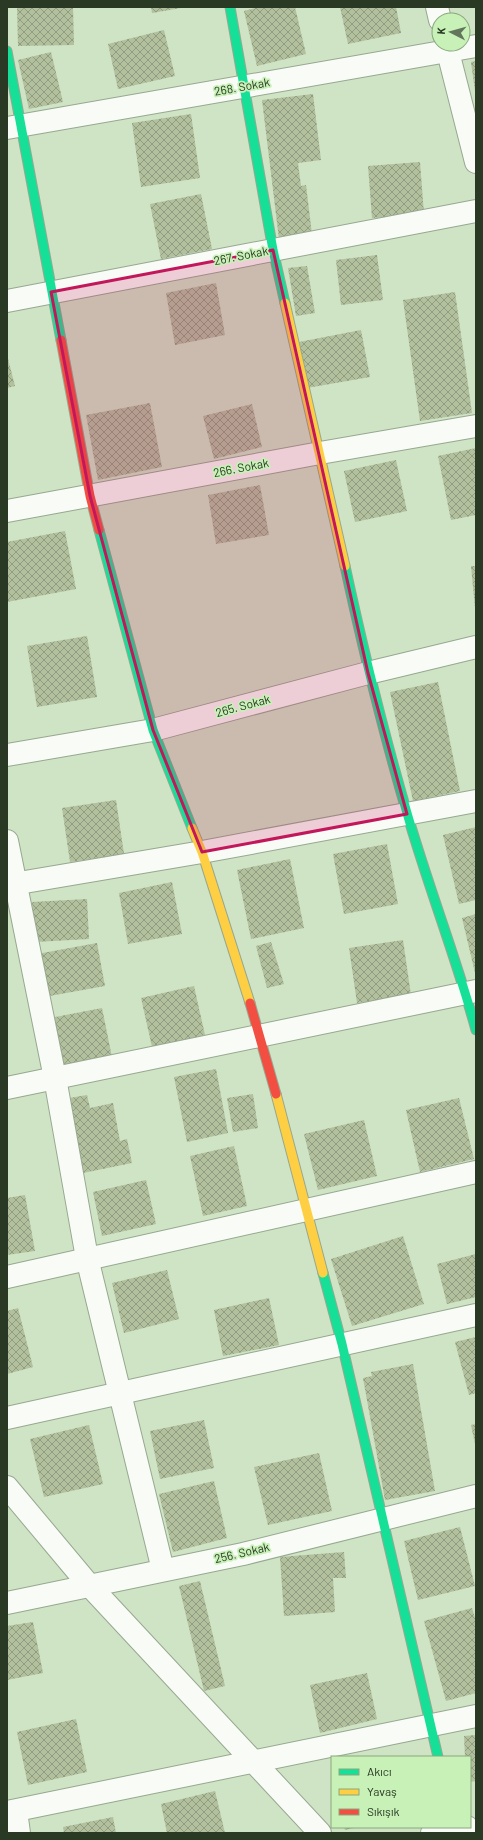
<svg xmlns="http://www.w3.org/2000/svg" width="483" height="1840" font-family="Barlow,sans-serif">
  <style>
    .building { fill: url(#building-cross-hatch) }
    .lines { fill: none; stroke-linecap: round; stroke-linejoin: round }
    .street-casing { stroke: #97a890; stroke-width: 24 }
    .fast-casing { stroke: #97a890; stroke-width: 11 }
    .slow-casing { stroke: #97a890; stroke-width: 11 }
    .jam-casing { stroke: #97a890; stroke-width: 11 }
    .street { stroke: #f8fbf6; stroke-width: 22 }
    .fast { stroke: #16e098; stroke-width: 9 }
    .slow { stroke: #ffcf43; stroke-width: 9 }
    .jam { stroke: #f24e42; stroke-width: 9 }
    .marked { fill: #c2185b; fill-opacity: 0.2; stroke: #c2185b; stroke-width: 3; stroke-linejoin: round }
    .labels { text-anchor: middle; stroke-width: 3.5; stroke-linejoin: round; paint-order: stroke }
    .street-label { font-size: 12px; fill: #2a3923; stroke: #c8f1b8 }
  </style>
  <defs>
    <pattern id="building-cross-hatch" width="8" height="8" patternUnits="userSpaceOnUse"><rect width="8" height="8" fill="#b2c09d"/><path d="M0 0l8 8M0 8l8-8" fill="none" stroke="#919d80"/></pattern>
  </defs>
  <rect width="100%" height="100%" fill="#cee4c5"/>
  <g class="building">
    <path d="M 17,7 L 73,7 L 74,45 L 18,46 Z"/>
    <path d="M 151,7 L 181,7 L 181,8 L 152,13 Z"/>
    <path d="M 259,7 L 295,7 L 306,54 L 257,66 L 244,11 Z"/>
    <path d="M 340,7 L 396,7 L 401,33 L 348,44 Z"/>
    <path d="M 164,30 L 175,76 L 118,89 L 108,44 Z"/>
    <path d="M 51,52 L 63,102 L 29,109 L 18,60 Z"/>
    <path d="M 476,61 L 476,91 L 475,91 L 471,62 Z"/>
    <path d="M 313,94 L 321,160 L 298,163 L 301,186 L 306,185 L 312,234 L 279,239 L 262,100 Z"/>
    <path d="M 191,114 L 200,178 L 141,187 L 132,123 Z"/>
    <path d="M 420,162 L 424,214 L 372,218 L 368,166 Z"/>
    <path d="M 201,194 L 212,249 L 161,259 L 150,204 Z"/>
    <path d="M 377,255 L 383,300 L 341,305 L 336,260 Z"/>
    <path d="M 307,266 L 315,313 L 296,316 L 288,268 Z"/>
    <path d="M 216,283 L 225,335 L 175,345 L 166,293 Z"/>
    <path d="M 455,292 L 472,413 L 420,421 L 403,300 Z"/>
    <path d="M 361,330 L 370,377 L 307,388 L 299,342 Z"/>
    <path d="M 7,355 L 15,386 L 7,388 Z"/>
    <path d="M 150,403 L 162,467 L 98,480 L 86,415 Z"/>
    <path d="M 252,404 L 262,447 L 214,459 L 203,416 Z"/>
    <path d="M 476,448 L 476,515 L 451,520 L 438,456 Z"/>
    <path d="M 396,460 L 407,511 L 355,522 L 344,471 Z"/>
    <path d="M 260,485 L 269,535 L 216,544 L 208,495 Z"/>
    <path d="M 65,531 L 76,589 L 7,602 L 7,542 Z"/>
    <path d="M 471,566 L 476,566 L 476,608 L 475,608 Z"/>
    <path d="M 87,636 L 97,697 L 37,707 L 27,646 Z"/>
    <path d="M 438,682 L 460,791 L 413,801 L 390,692 Z"/>
    <path d="M 116,800 L 124,854 L 70,862 L 62,808 Z"/>
    <path d="M 476,827 L 476,900 L 459,904 L 443,835 Z"/>
    <path d="M 387,844 L 398,904 L 344,914 L 333,854 Z"/>
    <path d="M 290,859 L 304,928 L 251,939 L 237,870 Z"/>
    <path d="M 172,882 L 182,934 L 128,944 L 119,893 Z"/>
    <path d="M 87,899 L 89,939 L 35,942 L 32,902 Z"/>
    <path d="M 476,914 L 476,973 L 475,973 L 462,918 Z"/>
    <path d="M 403,940 L 411,995 L 357,1003 L 349,948 Z"/>
    <path d="M 271,942 L 284,984 L 267,988 L 256,946 Z"/>
    <path d="M 97,943 L 105,986 L 44,997 L 37,954 Z"/>
    <path d="M 194,986 L 205,1035 L 152,1047 L 141,998 Z"/>
    <path d="M 102,1008 L 112,1057 L 60,1068 L 50,1018 Z"/>
    <path d="M 216,1069 L 228,1133 L 187,1142 L 174,1077 Z"/>
    <path d="M 253,1094 L 258,1128 L 233,1132 L 227,1098 Z"/>
    <path d="M 87,1095 L 90,1108 L 113,1103 L 120,1141 L 127,1139 L 132,1163 L 83,1173 L 69,1098 Z"/>
    <path d="M 459,1098 L 474,1159 L 420,1172 L 406,1110 Z"/>
    <path d="M 364,1120 L 377,1176 L 318,1190 L 304,1134 Z"/>
    <path d="M 234,1146 L 247,1206 L 203,1216 L 190,1156 Z"/>
    <path d="M 146,1180 L 156,1224 L 102,1236 L 93,1192 Z"/>
    <path d="M 25,1195 L 35,1251 L 7,1255 L 7,1198 Z"/>
    <path d="M 403,1236 L 424,1304 L 352,1326 L 331,1259 Z"/>
    <path d="M 476,1254 L 476,1297 L 447,1304 L 437,1264 Z"/>
    <path d="M 167,1270 L 179,1319 L 124,1333 L 112,1283 Z"/>
    <path d="M 269,1298 L 279,1345 L 223,1356 L 214,1310 Z"/>
    <path d="M 18,1308 L 33,1367 L 7,1374 L 7,1311 Z"/>
    <path d="M 476,1337 L 476,1393 L 469,1395 L 455,1342 Z"/>
    <path d="M 413,1364 L 435,1491 L 385,1500 L 363,1378 L 372,1376 L 371,1372 Z"/>
    <path d="M 204,1420 L 214,1468 L 160,1479 L 150,1431 Z"/>
    <path d="M 476,1424 L 476,1444 L 475,1444 L 471,1425 Z"/>
    <path d="M 89,1425 L 103,1484 L 44,1497 L 30,1439 Z"/>
    <path d="M 319,1453 L 332,1511 L 268,1525 L 254,1467 Z"/>
    <path d="M 214,1481 L 227,1538 L 173,1552 L 159,1494 Z"/>
    <path d="M 460,1527 L 475,1586 L 418,1600 L 404,1541 Z"/>
    <path d="M 344,1552 L 346,1578 L 333,1578 L 335,1612 L 284,1616 L 280,1557 Z"/>
    <path d="M 200,1581 L 225,1686 L 204,1691 L 179,1586 Z"/>
    <path d="M 472,1608 L 476,1621 L 476,1693 L 446,1701 L 424,1621 Z"/>
    <path d="M 33,1622 L 43,1673 L 7,1680 L 7,1626 Z"/>
    <path d="M 367,1673 L 377,1719 L 320,1733 L 310,1685 Z"/>
    <path d="M 76,1719 L 87,1772 L 28,1785 L 17,1732 Z"/>
    <path d="M 476,1735 L 476,1781 L 470,1782 L 470,1757 L 465,1757 L 464,1736 Z"/>
    <path d="M 215,1791 L 225,1833 L 167,1833 L 161,1804 Z"/>
    <path d="M 113,1817 L 116,1833 L 64,1833 L 63,1827 Z"/>
    <path d="M 344,1827 L 354,1827 L 354,1828 L 345,1830 Z"/>
  </g>
  <g class="lines">
    <defs>
      <g id="street">
        <path d="M 437,7 L 440,20"/>
        <path d="M 446,44 L 476,162"/>
        <path d="M 7,128 L 476,46"/>
        <path d="M 7,301 L 476,211"/>
        <path d="M 7,511 L 320,453 L 476,426"/>
        <path d="M 7,755 L 153,730 L 368,673 L 476,647"/>
        <path d="M 7,841 L 55,1078 L 87,1258 L 163,1570"/>
        <path d="M 7,885 L 202,852 L 476,801"/>
        <path d="M 7,1088 L 476,991"/>
        <path d="M 7,1277 L 476,1172"/>
        <path d="M 7,1418 L 476,1315"/>
        <path d="M 7,1487 L 89,1585 L 320,1833"/>
        <path d="M 7,1603 L 243,1554 L 476,1496"/>
        <path d="M 16,1811 L 19,1833"/>
        <path d="M 7,1812 L 476,1716"/>
        <path d="M 432,1833 L 467,1827"/>
      </g>
      <g id="fast">
        <path d="M 230,7 L 273,250 L 285,303"/>
        <path d="M 7,51 L 61,340"/>
        <path d="M 99,530 L 153,730 L 192,828"/>
        <path d="M 345,566 C 363,649 383,731 407,813 C 428,886 456,957 476,1030"/>
        <path d="M 323,1273 L 342,1344 L 438,1757"/>
      </g>
      <g id="slow">
        <path d="M 285,303 L 345,566"/>
        <path d="M 192,828 L 202,852 L 250,1003"/>
        <path d="M 276,1094 L 323,1273"/>
      </g>
      <g id="jam">
        <path d="M 61,340 L 90,496 L 99,530"/>
        <path d="M 250,1003 L 276,1094"/>
      </g>
    </defs>
    <use href="#street" class="street-casing"/>
    <use href="#fast" class="fast-casing"/>
    <use href="#slow" class="slow-casing"/>
    <use href="#jam" class="jam-casing"/>
    <use href="#street" class="street"/>
    <use href="#fast" class="fast"/>
    <use href="#slow" class="slow"/>
    <use href="#jam" class="jam"/>
  </g>
  <path class="marked" d="M 273,250 L 368,673 L 407,814 L 202,852 L 153,730 L 90,496 L 51,292 Z"/>
  <g class="labels">
    <g class="street-label">
      <text transform="translate(242 87) rotate(-10)" y="4">268. Sokak</text>
      <text transform="translate(241 256) rotate(-11)" y="4">267. Sokak</text>
      <text transform="translate(241 468) rotate(-11)" y="4">266. Sokak</text>
      <text transform="translate(243 706) rotate(-15)" y="4">265. Sokak</text>
      <text transform="translate(242 1553) rotate(-13)" y="4">256. Sokak</text>
    </g>
  </g>
  <rect width="483" height="1840" fill="none" stroke="#2a3923" stroke-width="16"/>
  <rect x="331" y="1756" width="140" height="72" fill="#c8f1b8" stroke="#89a77c"/>
  <rect x="339" y="1769" width="20" height="6" fill="#16e098" stroke="#89a77c"/>
  <text x="367" y="1776" font-size="12" fill="#2a3923">Akıcı</text>
  <rect x="339" y="1789" width="20" height="6" fill="#ffcf43" stroke="#89a77c"/>
  <text x="367" y="1796" font-size="12" fill="#2a3923">Yavaş</text>
  <rect x="339" y="1809" width="20" height="6" fill="#f24e42" stroke="#89a77c"/>
  <text x="367" y="1816" font-size="12" fill="#2a3923">Sıkışık</text>
  <g transform="translate(451 32) rotate(276)"><circle r="19" fill="#c8f1b8" stroke="#89a77c"/>
  <path d="M0-3L7 15L0 10L-7 15Z" fill="#63755c"/>
  <text y="-6" font-size="11" font-weight="bold" text-anchor="middle" fill="#2a3923">K</text>
  </g>
</svg>
